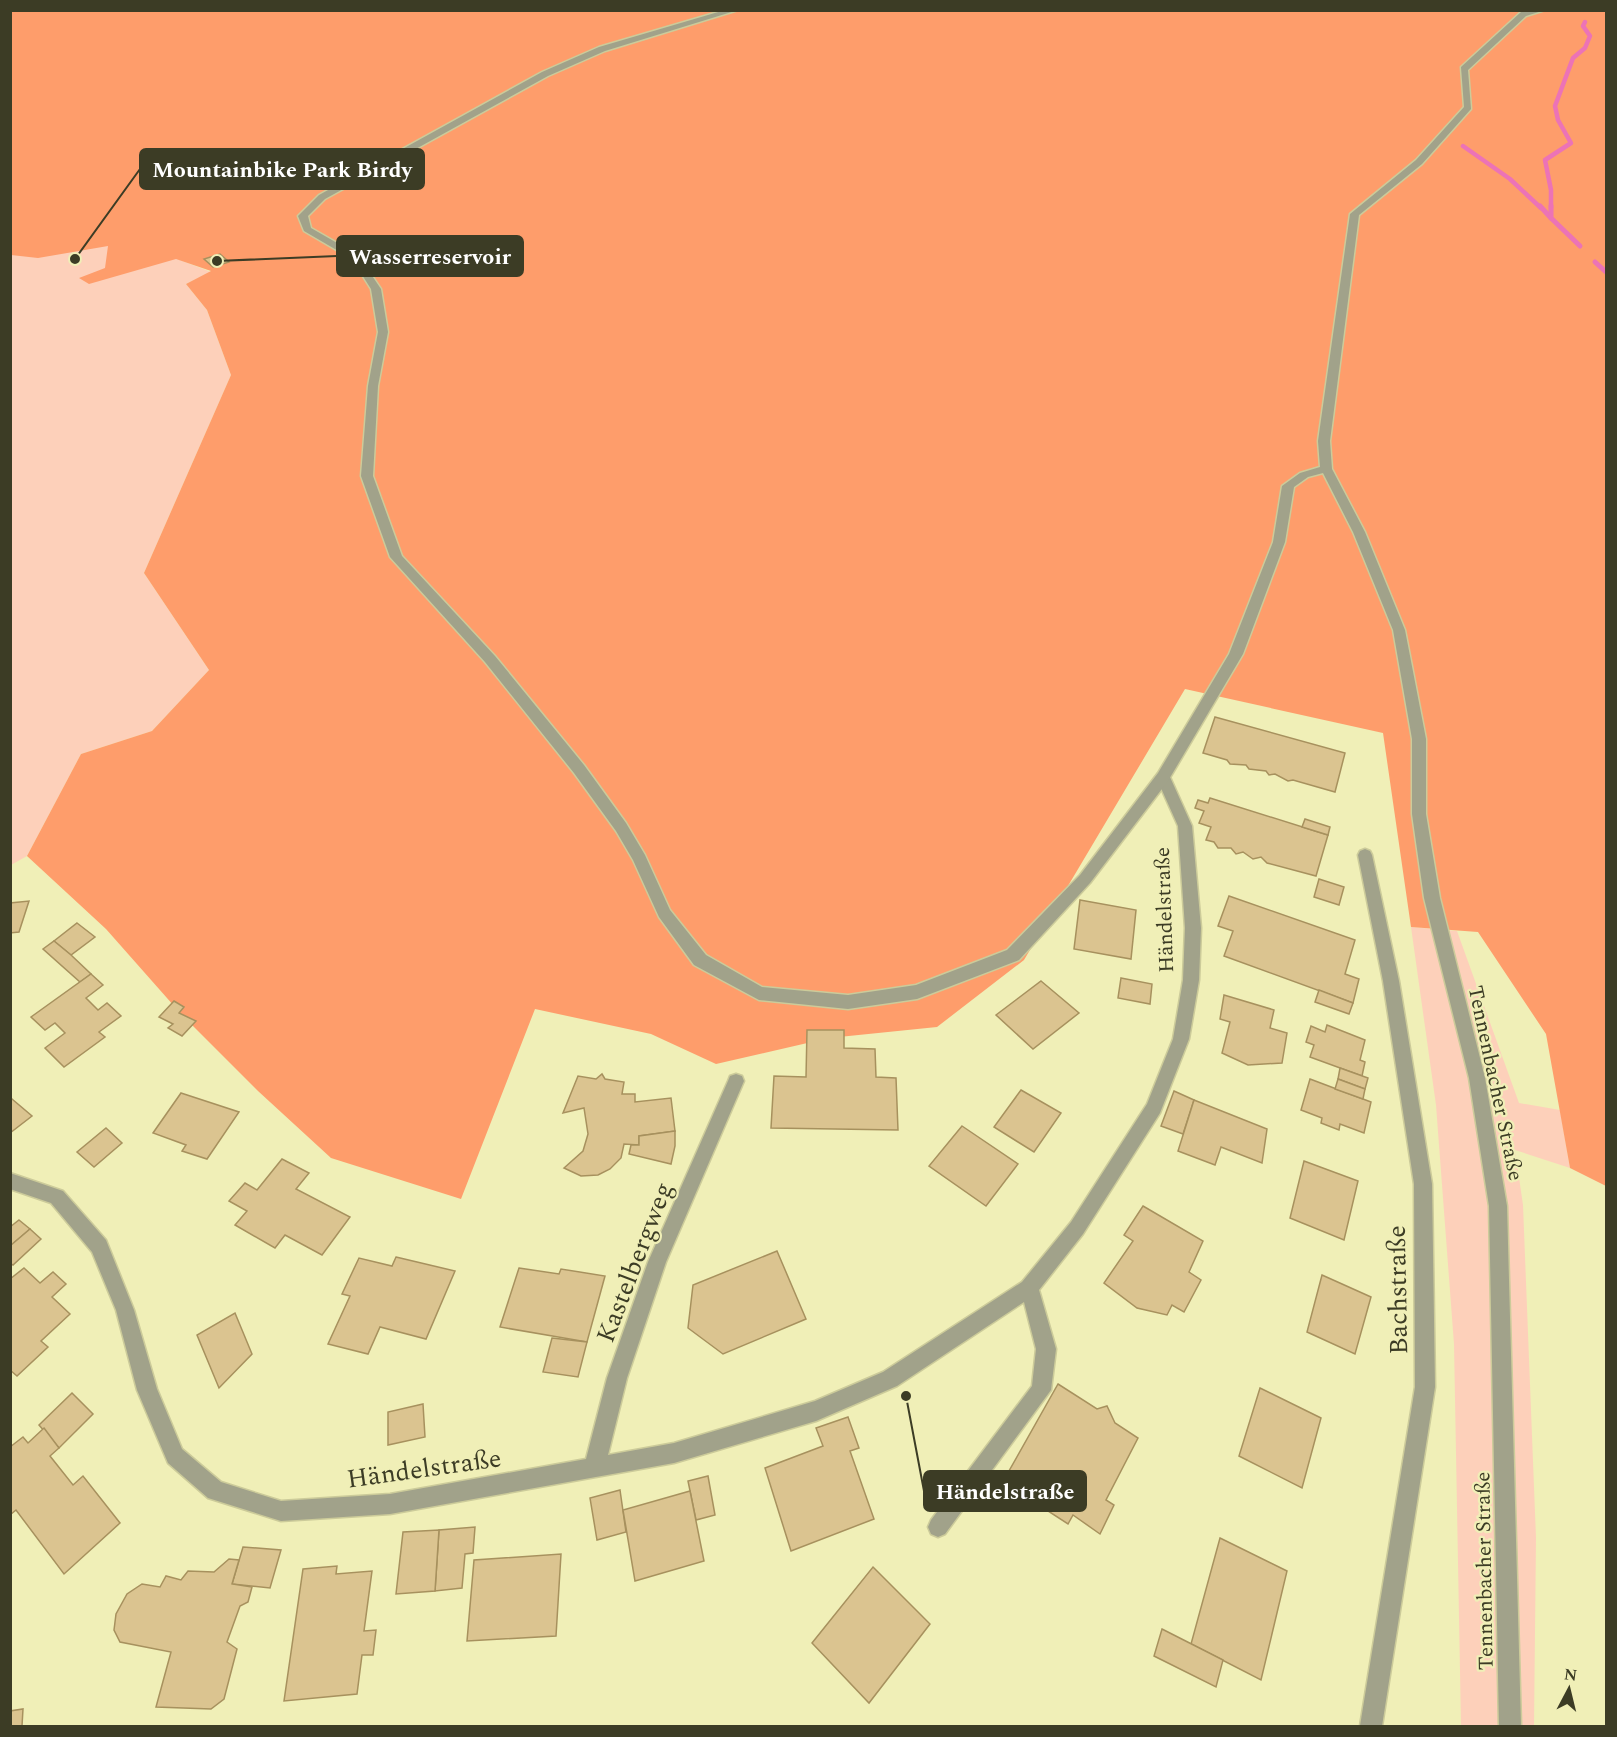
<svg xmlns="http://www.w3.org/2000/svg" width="1617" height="1737" font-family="Spectral,serif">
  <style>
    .green { fill: #fdd0ba }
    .forest { fill: #fe9d6b }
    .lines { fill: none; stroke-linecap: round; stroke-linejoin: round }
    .stream-far1 { stroke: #ec73b6; stroke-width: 4.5 }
    .stream { stroke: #ec73b6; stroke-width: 5 }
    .building { fill: #dbc490; stroke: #a7915e; stroke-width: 1.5 }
    .minor-casing { stroke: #cccb9a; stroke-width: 3 }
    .tertiary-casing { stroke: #cccb9a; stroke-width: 3 }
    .minor { fill: #a1a28a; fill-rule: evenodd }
    .tertiary { fill: #a1a28a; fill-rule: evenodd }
    .labels { text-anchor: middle; stroke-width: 4.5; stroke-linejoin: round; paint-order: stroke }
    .street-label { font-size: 21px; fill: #3c3c25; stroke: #f0efb7 }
    .near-street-label { font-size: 26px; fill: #3c3c25; stroke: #f0efb7 }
    .leader { fill: none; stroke: #3c3c25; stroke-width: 2 }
    .callout-dot { fill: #3c3c25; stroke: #f0efb7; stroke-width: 2 }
    .callout { fill: #3c3c25; stroke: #3c3c25; stroke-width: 2 }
    .callout-label { font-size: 22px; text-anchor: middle; font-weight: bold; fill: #fff }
  </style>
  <rect width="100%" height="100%" fill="#f0efb7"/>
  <g class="green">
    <path d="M 128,240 L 211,272 L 186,284 L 207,310 L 231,375 L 144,573 L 209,670 L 152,731 L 81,754 L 27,856 L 11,865 L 11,249 Z"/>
    <path d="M 1411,927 L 1457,931 L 1519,1103 L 1560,1110 L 1570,1168 L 1515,1150 L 1523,1205 L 1536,1538 L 1534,1726 L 1461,1726 L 1454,1344 L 1436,1105 Z"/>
  </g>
  <path class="forest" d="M 11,11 L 1606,11 L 1606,1186 L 1570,1168 L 1546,1034 L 1478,932 L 1411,927 L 1383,733 L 1185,689 L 1024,960 L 937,1027 L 829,1038 L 716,1064 L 651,1034 L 535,1009 L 461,1199 L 331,1158 L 258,1091 L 182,1015 L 106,929 L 27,856 L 81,754 L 152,731 L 209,670 L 144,573 L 231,375 L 207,310 L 186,284 L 211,271 L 176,259 L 89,284 L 79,278 L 105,268 L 108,246 L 38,258 L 11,255 Z"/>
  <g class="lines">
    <g class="stream-far1">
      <path d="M 1463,146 L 1510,179 L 1541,208"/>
      <path d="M 1551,208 L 1551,190 L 1545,160 L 1571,143 L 1558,120 L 1555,106 L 1573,58 L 1585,48 L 1590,36 L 1583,26 L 1585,22"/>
    </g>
    <g class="stream">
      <path d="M 1540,206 L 1551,218"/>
      <path d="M 1551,206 L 1551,218 L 1580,246"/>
      <path d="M 1595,262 L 1606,272"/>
    </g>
  </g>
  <g class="building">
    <path d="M 220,254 L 229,262 L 213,267 L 204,259 Z"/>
    <path d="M 1215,717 L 1345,753 L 1335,792 L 1293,780 L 1288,781 L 1275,774 L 1269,775 L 1266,771 L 1249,769 L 1246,765 L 1230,764 L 1227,760 L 1203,753 Z"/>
    <path d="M 1210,798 L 1328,835 L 1316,876 L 1267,863 L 1261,857 L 1253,859 L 1243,852 L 1236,854 L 1231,848 L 1218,848 L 1214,842 L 1206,840 L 1211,827 L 1199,823 L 1204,811 L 1195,808 L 1198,800 L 1208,803 Z"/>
    <path d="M 1305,819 L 1330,827 L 1328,835 L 1302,827 Z"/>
    <path d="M 1319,879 L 1344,887 L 1339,905 L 1314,897 Z"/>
    <path d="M 1229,896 L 1355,940 L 1345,974 L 1359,979 L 1353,1003 L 1224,956 L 1233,931 L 1218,926 Z"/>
    <path d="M 1080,900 L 1136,910 L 1131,959 L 1074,949 Z"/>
    <path d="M 29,901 L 19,932 L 10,933 L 10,903 Z"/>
    <path d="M 77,923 L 95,937 L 71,955 L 54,941 Z"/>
    <path d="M 54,941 L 71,955 L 91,974 L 80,982 L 43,949 Z"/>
    <path d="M 91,974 L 103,985 L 86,998 L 98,1010 L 107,1003 L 121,1016 L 99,1032 L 105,1037 L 64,1067 L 45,1048 L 65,1033 L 55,1023 L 45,1030 L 31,1017 Z"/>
    <path d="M 1121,978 L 1152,984 L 1150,1004 L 1118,998 Z"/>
    <path d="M 1041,981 L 1079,1013 L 1033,1049 L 996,1015 Z"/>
    <path d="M 1319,990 L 1353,1003 L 1349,1014 L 1315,1002 Z"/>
    <path d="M 1224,995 L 1274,1010 L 1270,1028 L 1287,1033 L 1282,1063 L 1248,1065 L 1222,1053 L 1230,1022 L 1220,1019 Z"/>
    <path d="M 174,1001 L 184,1007 L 179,1013 L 196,1021 L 182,1036 L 168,1028 L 173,1024 L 159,1017 Z"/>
    <path d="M 1327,1025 L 1365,1040 L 1360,1060 L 1365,1062 L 1362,1076 L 1310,1057 L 1314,1045 L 1306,1042 L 1311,1026 L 1325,1032 Z"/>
    <path d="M 807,1030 L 844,1030 L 844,1048 L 875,1049 L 876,1077 L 896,1078 L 898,1130 L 771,1128 L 774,1076 L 806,1077 Z"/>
    <path d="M 1340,1068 L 1368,1078 L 1365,1089 L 1338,1079 Z"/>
    <path d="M 602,1074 L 605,1079 L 624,1082 L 622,1094 L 635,1094 L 635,1102 L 671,1098 L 675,1131 L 639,1136 L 639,1145 L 624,1144 L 621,1158 L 610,1169 L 598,1175 L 581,1176 L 564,1168 L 583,1151 L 588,1134 L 584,1108 L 563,1113 L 578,1076 L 596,1079 Z"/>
    <path d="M 1310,1079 L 1371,1102 L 1364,1133 L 1340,1124 L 1339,1130 L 1321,1123 L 1322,1118 L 1301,1110 Z"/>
    <path d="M 1338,1079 L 1365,1089 L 1363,1099 L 1335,1089 Z"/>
    <path d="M 1021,1090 L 1061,1113 L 1034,1152 L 994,1127 Z"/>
    <path d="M 1174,1091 L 1194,1100 L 1183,1134 L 1161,1126 Z"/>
    <path d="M 181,1093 L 239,1112 L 207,1159 L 182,1151 L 186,1145 L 153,1133 Z"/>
    <path d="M 12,1099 L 32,1116 L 10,1133 L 10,1100 Z"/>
    <path d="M 1194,1100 L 1267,1129 L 1262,1163 L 1221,1147 L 1215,1165 L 1178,1151 Z"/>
    <path d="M 962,1126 L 1018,1164 L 986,1206 L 929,1166 Z"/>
    <path d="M 106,1128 L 122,1143 L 94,1167 L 77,1152 Z"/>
    <path d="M 675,1131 L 675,1146 L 671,1164 L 629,1154 L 631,1145 L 639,1145 L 639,1136 Z"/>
    <path d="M 282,1159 L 309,1173 L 296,1189 L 350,1217 L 322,1255 L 285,1235 L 275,1248 L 235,1225 L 247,1211 L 229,1201 L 245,1183 L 257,1190 Z"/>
    <path d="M 1304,1161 L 1358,1181 L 1344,1240 L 1290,1218 Z"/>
    <path d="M 1143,1206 L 1203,1241 L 1189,1272 L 1201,1280 L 1184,1312 L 1172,1305 L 1167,1315 L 1137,1308 L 1104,1283 L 1133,1241 L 1124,1235 Z"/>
    <path d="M 19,1220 L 30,1229 L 10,1246 L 10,1227 Z"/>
    <path d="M 30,1229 L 41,1239 L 13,1265 L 10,1263 L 10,1246 Z"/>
    <path d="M 777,1251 L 806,1319 L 723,1354 L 688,1328 L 693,1285 Z"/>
    <path d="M 396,1257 L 455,1271 L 426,1339 L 380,1327 L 368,1354 L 328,1344 L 350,1296 L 342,1294 L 359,1258 L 392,1266 Z"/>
    <path d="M 24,1268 L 40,1283 L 53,1272 L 66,1284 L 52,1297 L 70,1314 L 41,1341 L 48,1347 L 17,1376 L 10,1370 L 10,1279 Z"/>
    <path d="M 519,1268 L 559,1274 L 561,1269 L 605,1276 L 587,1342 L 500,1327 Z"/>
    <path d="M 1322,1275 L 1371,1297 L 1355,1354 L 1307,1332 Z"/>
    <path d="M 235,1313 L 252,1354 L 219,1388 L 197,1335 Z"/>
    <path d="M 552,1338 L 587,1342 L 578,1377 L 543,1372 Z"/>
    <path d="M 1058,1384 L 1097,1409 L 1107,1406 L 1115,1423 L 1138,1438 L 1106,1500 L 1114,1505 L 1100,1534 L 1073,1515 L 1068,1524 L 1048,1511 L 1054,1501 L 1034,1487 L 1030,1494 L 1005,1478 Z"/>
    <path d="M 1260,1388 L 1321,1418 L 1302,1488 L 1239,1456 Z"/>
    <path d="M 72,1393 L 93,1414 L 59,1448 L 39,1425 Z"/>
    <path d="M 423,1404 L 425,1437 L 388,1445 L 388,1412 Z"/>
    <path d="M 848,1417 L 859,1448 L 850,1451 L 874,1519 L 791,1551 L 765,1468 L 823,1446 L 816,1428 Z"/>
    <path d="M 44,1428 L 59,1448 L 50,1456 L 73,1485 L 83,1476 L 120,1523 L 64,1574 L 16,1510 L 10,1515 L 10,1447 L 23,1437 L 28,1443 Z"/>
    <path d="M 708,1476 L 715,1515 L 696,1520 L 688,1481 Z"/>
    <path d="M 620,1490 L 626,1532 L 597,1540 L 590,1498 Z"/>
    <path d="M 690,1491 L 704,1561 L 635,1581 L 623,1510 Z"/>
    <path d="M 475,1527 L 473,1553 L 465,1554 L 462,1588 L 435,1591 L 439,1530 Z"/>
    <path d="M 439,1530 L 435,1591 L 396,1594 L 403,1532 Z"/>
    <path d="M 1220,1538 L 1287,1571 L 1261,1680 L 1191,1644 Z"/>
    <path d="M 243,1547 L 281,1550 L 270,1588 L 232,1584 Z"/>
    <path d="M 561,1554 L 556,1636 L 467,1641 L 474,1560 Z"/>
    <path d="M 229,1559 L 239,1560 L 232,1584 L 252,1587 L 248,1602 L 240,1606 L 227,1642 L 237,1649 L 224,1699 L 211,1709 L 156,1707 L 171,1652 L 120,1642 L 114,1630 L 116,1614 L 127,1594 L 142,1584 L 160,1587 L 166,1576 L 181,1580 L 188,1571 L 214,1572 Z"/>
    <path d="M 337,1566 L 336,1574 L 372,1571 L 364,1631 L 376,1630 L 373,1655 L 362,1655 L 357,1694 L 284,1701 L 303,1569 Z"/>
    <path d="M 873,1567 L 930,1624 L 869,1703 L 812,1643 Z"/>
    <path d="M 1162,1629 L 1223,1660 L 1216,1687 L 1154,1656 Z"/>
    <path d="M 23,1709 L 22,1726 L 10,1726 L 10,1711 Z"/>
  </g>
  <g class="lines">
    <defs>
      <g id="minor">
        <path d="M 1163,772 L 1170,777 L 1192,826 L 1201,928 L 1199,980 L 1189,1039 L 1160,1113 L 1083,1234 L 1039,1290 L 1056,1349 L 1051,1390 L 945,1534 L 938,1537 L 931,1534 L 928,1527 L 931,1520 L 1032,1386 L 1036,1349 L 1024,1302 L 897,1386 L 816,1421 L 674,1463 L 390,1514 L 281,1521 L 208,1498 L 168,1463 L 137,1390 L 116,1310 L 92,1252 L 51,1203 L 10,1189 L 10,1173 L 63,1191 L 106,1240 L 134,1310 L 157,1389 L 182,1449 L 221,1482 L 281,1501 L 390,1494 L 586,1459 L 607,1378 L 648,1262 L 728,1081 L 730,1076 L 736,1074 L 742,1076 L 744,1081 L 666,1262 L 627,1378 L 608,1455 L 674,1443 L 815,1401 L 883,1372 L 1022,1282 L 1071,1222 L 1147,1104 L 1173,1039 L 1183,980 L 1185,928 L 1178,826 L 1156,777 Z"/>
        <path d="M 1365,849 L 1370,851 L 1372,855 L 1399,981 L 1432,1184 L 1435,1387 L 1382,1726 L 1360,1726 L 1415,1387 L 1414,1184 L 1383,981 L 1358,855 L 1360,851 Z"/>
      </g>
      <path id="tertiary" d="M 725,10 L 738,10 L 605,51 L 548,76 L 325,199 L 308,216 L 311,228 L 358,255 L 381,289 L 388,332 L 378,386 L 373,476 L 402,556 L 495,656 L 584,765 L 626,823 L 645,855 L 670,910 L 706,955 L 762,987 L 848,995 L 916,985 L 1007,950 L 1080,875 L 1158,773 L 1229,654 L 1273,542 L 1282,486 L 1300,473 L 1320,467 L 1318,441 L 1350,214 L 1416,160 L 1464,107 L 1461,67 L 1521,12 L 1545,10 L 1526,16 L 1468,70 L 1471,109 L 1422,164 L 1359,215 L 1330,441 L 1332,469 L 1365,532 L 1405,630 L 1426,739 L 1426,814 L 1440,898 L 1485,1078 L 1507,1206 L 1521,1726 L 1499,1726 L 1489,1206 L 1469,1078 L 1424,898 L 1412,814 L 1412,739 L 1393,630 L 1353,532 L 1323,473 L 1308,477 L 1294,487 L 1285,542 L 1243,654 L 1168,781 L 1090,883 L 1019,960 L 917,999 L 848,1009 L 759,1000 L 694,965 L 659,917 L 633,860 L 616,831 L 574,773 L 485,662 L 390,557 L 361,476 L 368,386 L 378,332 L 371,289 L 352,259 L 304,231 L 298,216 L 319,195 L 542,72 L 599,47 Z"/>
    </defs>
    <use href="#minor" class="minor-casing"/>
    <use href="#tertiary" class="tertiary-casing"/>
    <use href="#minor" class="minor"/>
    <use href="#tertiary" class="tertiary"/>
  </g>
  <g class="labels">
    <g class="street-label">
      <text transform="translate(1164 910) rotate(-92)" y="7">Händelstraße</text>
      <text transform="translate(1496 1083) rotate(78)" y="7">Tennenbacher Straße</text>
      <text transform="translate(1484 1571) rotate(-91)" y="7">Tennenbacher Straße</text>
    </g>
    <g class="near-street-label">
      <text transform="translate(634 1262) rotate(-69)" y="9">Kastelbergweg</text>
      <text transform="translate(1397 1290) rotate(-91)" y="9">Bachstraße</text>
      <text transform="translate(424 1468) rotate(-8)" y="9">Händelstraße</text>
    </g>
  </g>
  <path class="leader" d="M75 259L140 169M217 261L337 256M906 1396L924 1491"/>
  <g class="callout-dot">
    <circle cx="75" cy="259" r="6"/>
    <circle cx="217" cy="261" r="6"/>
    <circle cx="906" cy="1396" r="6"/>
  </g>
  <g class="callout">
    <rect x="140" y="149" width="284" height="40" rx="6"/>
    <rect x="337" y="236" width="186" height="40" rx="6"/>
    <rect x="924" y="1471" width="162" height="40" rx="6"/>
  </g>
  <g class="callout-label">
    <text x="282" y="177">Mountainbike Park Birdy</text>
    <text x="430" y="264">Wasserreservoir</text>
    <text x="1005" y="1499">Händelstraße</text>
  </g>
  <rect width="1617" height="1737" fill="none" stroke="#3c3c25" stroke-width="24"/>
  <g transform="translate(1569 1689) rotate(7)" stroke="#f0efb7" stroke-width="4.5" paint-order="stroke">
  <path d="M0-4.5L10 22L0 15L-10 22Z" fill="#3c3c25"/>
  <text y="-9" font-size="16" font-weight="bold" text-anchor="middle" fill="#3c3c25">N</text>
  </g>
</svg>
